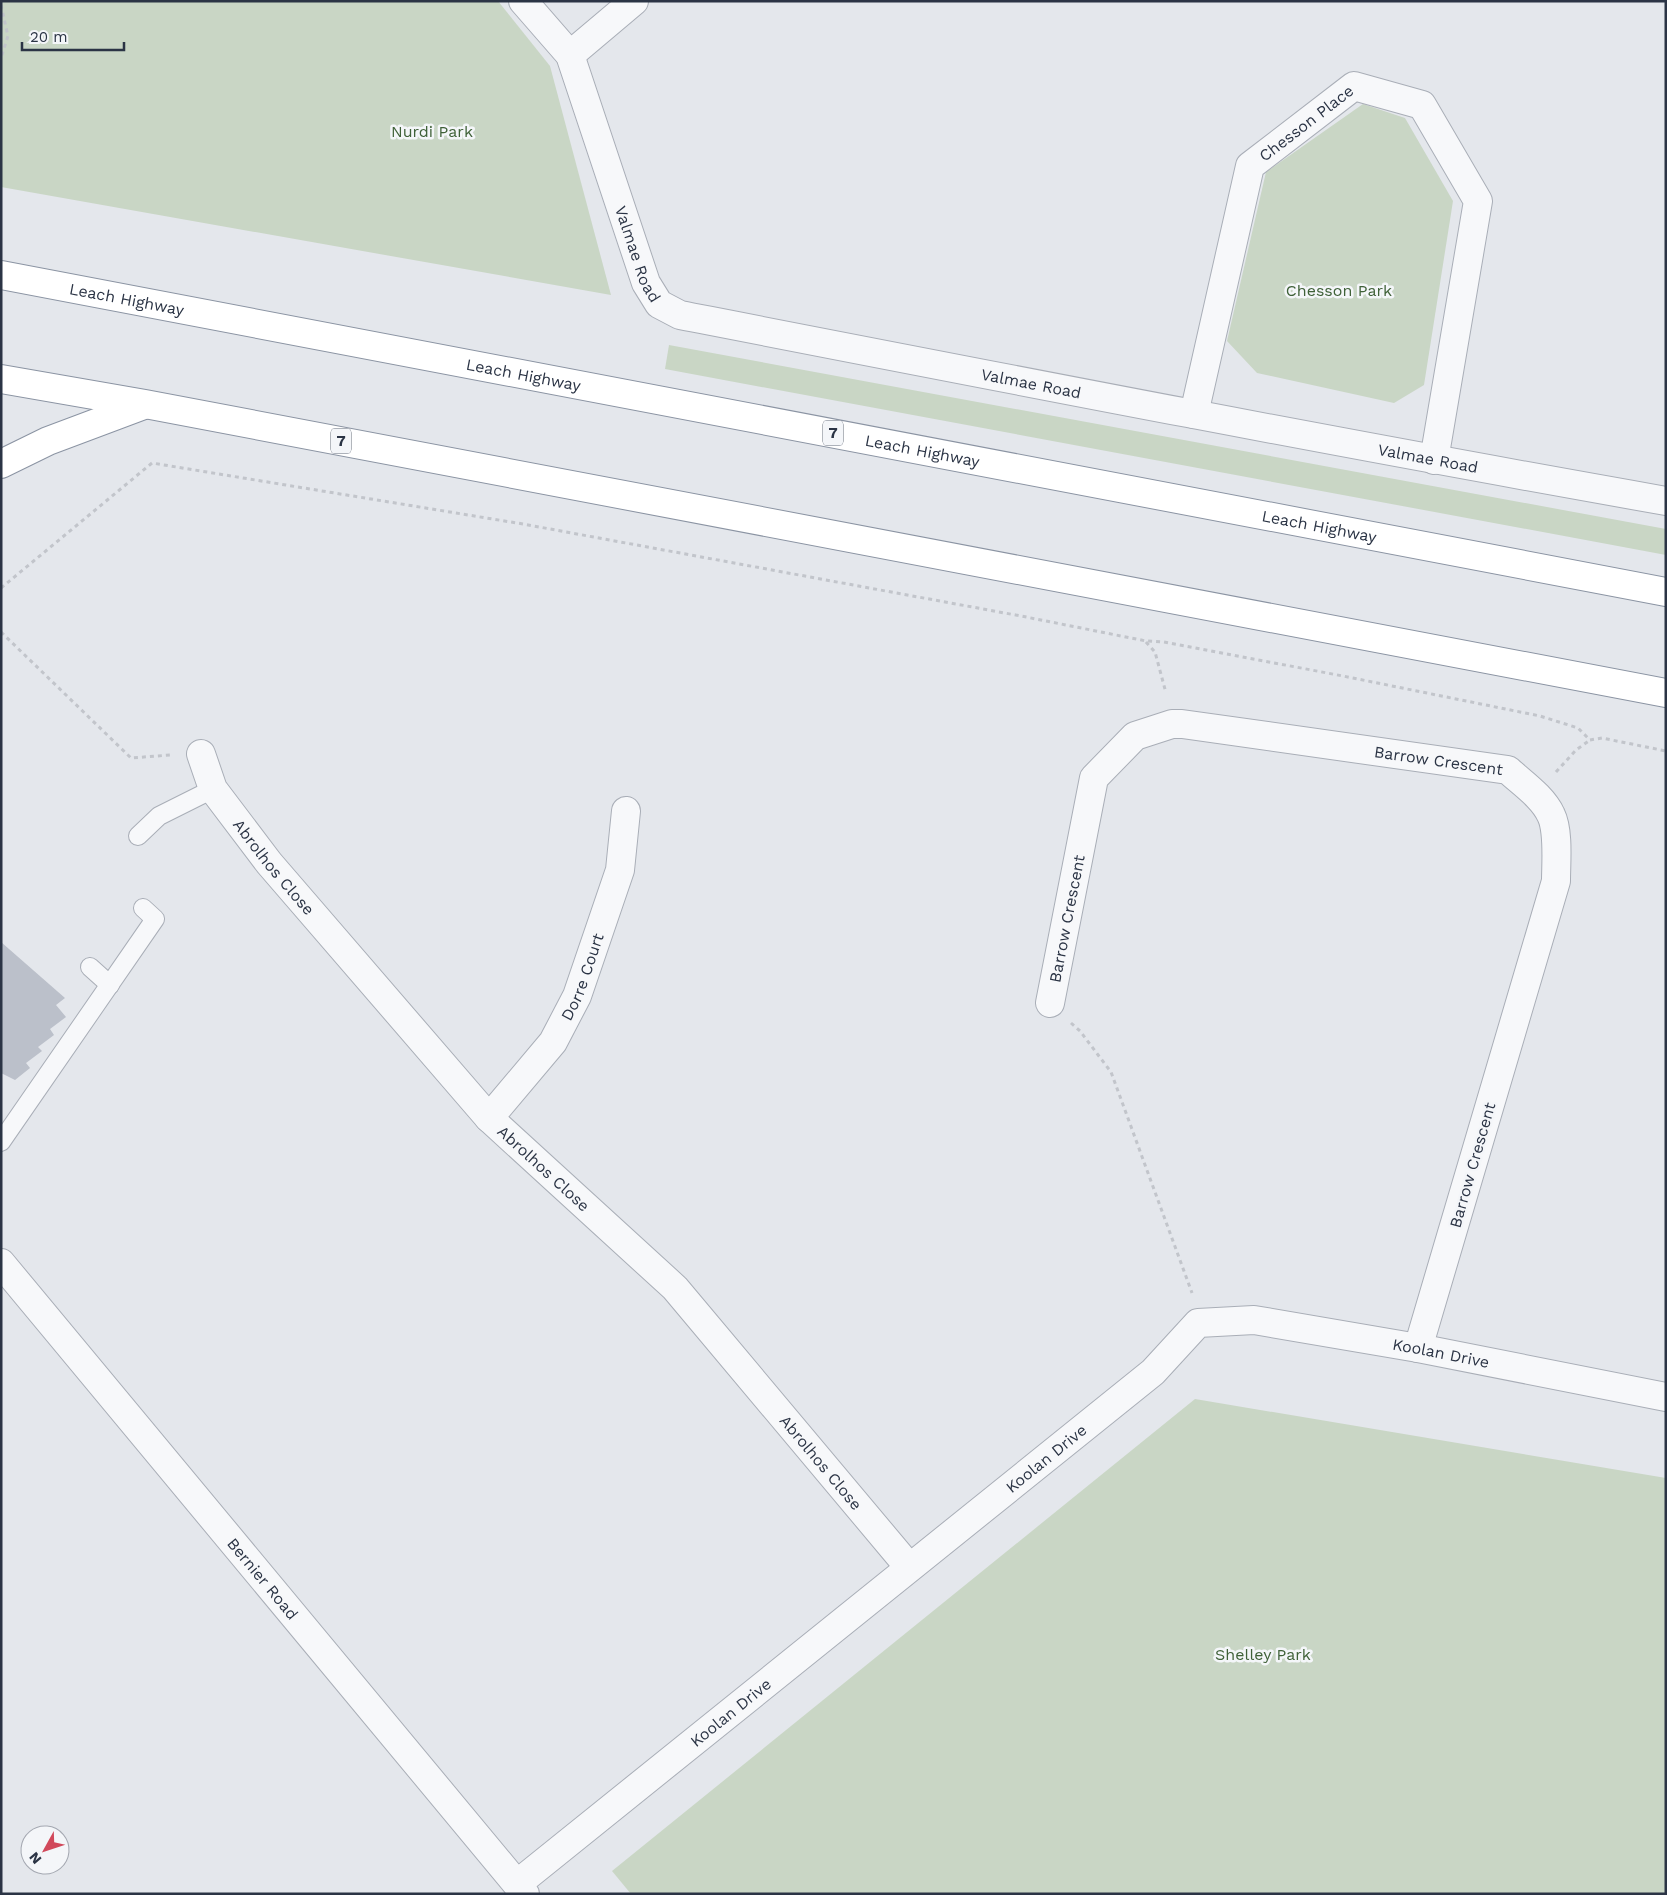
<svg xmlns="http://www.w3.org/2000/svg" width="1667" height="1895" font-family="'Work Sans',sans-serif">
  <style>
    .green { fill: #c9d6c5 }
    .building { fill: #bbc0ca }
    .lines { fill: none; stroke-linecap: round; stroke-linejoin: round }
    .service-casing { stroke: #a9aeb7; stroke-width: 20 }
    .minor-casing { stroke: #a9aeb7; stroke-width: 30 }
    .trunk-casing { stroke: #8b94a3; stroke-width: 30 }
    .path { stroke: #c2c5cb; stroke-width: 3; stroke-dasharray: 4 4; stroke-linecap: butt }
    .service { stroke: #f7f8fa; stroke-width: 18 }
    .minor { stroke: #f7f8fa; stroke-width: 28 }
    .trunk { stroke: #fff; stroke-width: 28 }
    .labels { text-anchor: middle; stroke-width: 5; stroke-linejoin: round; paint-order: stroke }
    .shield { fill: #f4f6f9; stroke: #676e7b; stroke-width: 1 }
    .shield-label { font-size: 15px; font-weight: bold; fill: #2b3445 }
    .street-label { font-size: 16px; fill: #2b3445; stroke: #f4f6f9 }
    .park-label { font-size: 16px; fill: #3f6138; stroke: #f4f6f9 }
  </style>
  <rect width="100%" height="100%" fill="#e4e7ec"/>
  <g class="green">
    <path d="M 1,1 L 498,1 L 550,66 L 611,295 L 1,187 Z"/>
    <path d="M 1363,104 L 1405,118 L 1453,201 L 1424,385 L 1394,403 L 1257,373 L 1227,341 L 1266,172 Z"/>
    <path d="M 669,345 L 1666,529 L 1666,555 L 665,369 Z"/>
    <path d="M 1195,1399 L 1666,1478 L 1666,1894 L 631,1894 L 612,1871 Z"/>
  </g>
  <path class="building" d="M 1,942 L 65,998 L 56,1005 L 66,1017 L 50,1029 L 54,1035 L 38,1047 L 42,1051 L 26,1063 L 30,1068 L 15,1080 L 1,1073 Z"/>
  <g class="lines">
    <defs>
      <g id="service">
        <path d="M 138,836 L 159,816 L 213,789"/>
        <path d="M 90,967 L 110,985"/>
        <path d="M 1,1142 L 155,919 L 143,908"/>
      </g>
      <g id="minor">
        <path id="s1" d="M 523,1 L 570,55 L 646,283 L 659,304 L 680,315 C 1009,379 1337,443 1666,501"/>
        <path d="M 570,55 L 634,1"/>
        <path id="s2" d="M 1194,414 L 1250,166 L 1354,86 L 1422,105 L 1478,201 L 1434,460"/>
        <path id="s3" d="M 201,754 L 213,789 L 269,863 L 489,1118 L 675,1288 L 909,1567"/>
        <path id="s4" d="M 1050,1003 L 1094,778 L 1135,736 L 1172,724 L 1182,724 L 1508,770 C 1522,783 1543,797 1551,815 C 1559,831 1556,863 1556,881 L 1418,1348"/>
        <path id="s5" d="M 489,1118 L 553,1042 L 577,996 L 620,870 L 626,811"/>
        <path id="s6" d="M 1,1263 L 525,1894"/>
        <path id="s7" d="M 517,1884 L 1153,1372 L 1198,1323 L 1254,1320 L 1418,1348 L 1666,1397"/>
      </g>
      <g id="trunk">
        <path id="s8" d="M 1,275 L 1666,592"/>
        <path d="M 1,379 L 145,404 L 1666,693"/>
        <path d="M 1,464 L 48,441 L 144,405"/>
      </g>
    </defs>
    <use href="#service" class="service-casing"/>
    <use href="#minor" class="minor-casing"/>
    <use href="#trunk" class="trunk-casing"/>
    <g class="path">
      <path d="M 1,5 L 8,36 L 1,58"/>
      <path d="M 1,588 L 152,463 L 523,524 L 1021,616 L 1146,641 L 1164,642 L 1343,676 L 1540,716 L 1578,728 L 1590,740 L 1602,738 L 1666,751"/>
      <path d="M 1,632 L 131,758 L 170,755"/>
      <path d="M 1146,642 L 1155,652 L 1166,693"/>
      <path d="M 1556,772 L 1576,750 L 1590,740"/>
      <path d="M 1071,1023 L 1080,1031 L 1111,1072 L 1192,1293"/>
    </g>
    <use href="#service" class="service"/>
    <use href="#minor" class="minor"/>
    <use href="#trunk" class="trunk"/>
  </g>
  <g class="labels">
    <g class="shield">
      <rect x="823" y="420.5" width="20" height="25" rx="4"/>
      <rect x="331" y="428.5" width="20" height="25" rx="4"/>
    </g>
    <g class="shield-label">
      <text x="833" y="438">7</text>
      <text x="341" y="446">7</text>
    </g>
    <g class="street-label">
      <text dy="6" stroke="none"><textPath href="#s2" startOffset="325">Chesson Place</textPath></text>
      <text dy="6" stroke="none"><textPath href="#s1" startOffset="282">Valmae Road</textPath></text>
      <text dy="6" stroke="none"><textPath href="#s8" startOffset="128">Leach Highway</textPath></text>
      <text dy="6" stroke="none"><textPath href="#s8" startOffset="532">Leach Highway</textPath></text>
      <text dy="6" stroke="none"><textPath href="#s1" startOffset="718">Valmae Road</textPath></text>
      <text dy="6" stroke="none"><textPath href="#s8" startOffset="938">Leach Highway</textPath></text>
      <text dy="6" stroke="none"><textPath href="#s1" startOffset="1122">Valmae Road</textPath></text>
      <text dy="6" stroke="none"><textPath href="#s8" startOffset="1342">Leach Highway</textPath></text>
      <text dy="6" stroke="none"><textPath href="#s4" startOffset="596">Barrow Crescent</textPath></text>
      <text dy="6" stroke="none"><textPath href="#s3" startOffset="136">Abrolhos Close</textPath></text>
      <text dy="6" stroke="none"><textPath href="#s4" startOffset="86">Barrow Crescent</textPath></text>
      <text dy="6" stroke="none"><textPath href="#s5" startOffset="171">Dorre Court</textPath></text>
      <text transform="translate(1472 1165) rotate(-74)" y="6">Barrow Crescent</text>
      <text dy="6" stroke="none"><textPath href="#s3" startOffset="541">Abrolhos Close</textPath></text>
      <text dy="6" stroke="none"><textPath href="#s7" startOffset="1129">Koolan Drive</textPath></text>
      <text dy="6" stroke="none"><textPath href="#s7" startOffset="679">Koolan Drive</textPath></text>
      <text dy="6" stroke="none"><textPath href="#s3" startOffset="946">Abrolhos Close</textPath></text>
      <text dy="6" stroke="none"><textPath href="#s6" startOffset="410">Bernier Road</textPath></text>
      <text dy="6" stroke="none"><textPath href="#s7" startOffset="274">Koolan Drive</textPath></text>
    </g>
    <g class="park-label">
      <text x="432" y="137">Nurdi Park</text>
      <text x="1339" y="296">Chesson Park</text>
      <text x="1263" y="1660">Shelley Park</text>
    </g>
  </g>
  <rect width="1667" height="1895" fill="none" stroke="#2b3445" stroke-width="5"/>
  <g transform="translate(45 1850) rotate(230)"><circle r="24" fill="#f4f6f9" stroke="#a4a8b1"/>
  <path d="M0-4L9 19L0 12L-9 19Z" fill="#d1495b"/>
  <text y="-8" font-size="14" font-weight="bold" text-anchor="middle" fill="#2b3445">N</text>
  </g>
  <path d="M22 42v8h102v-8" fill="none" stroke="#2b3445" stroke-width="2.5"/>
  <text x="30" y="42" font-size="15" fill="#2b3445" stroke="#f4f6f9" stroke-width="4" paint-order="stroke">20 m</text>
</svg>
